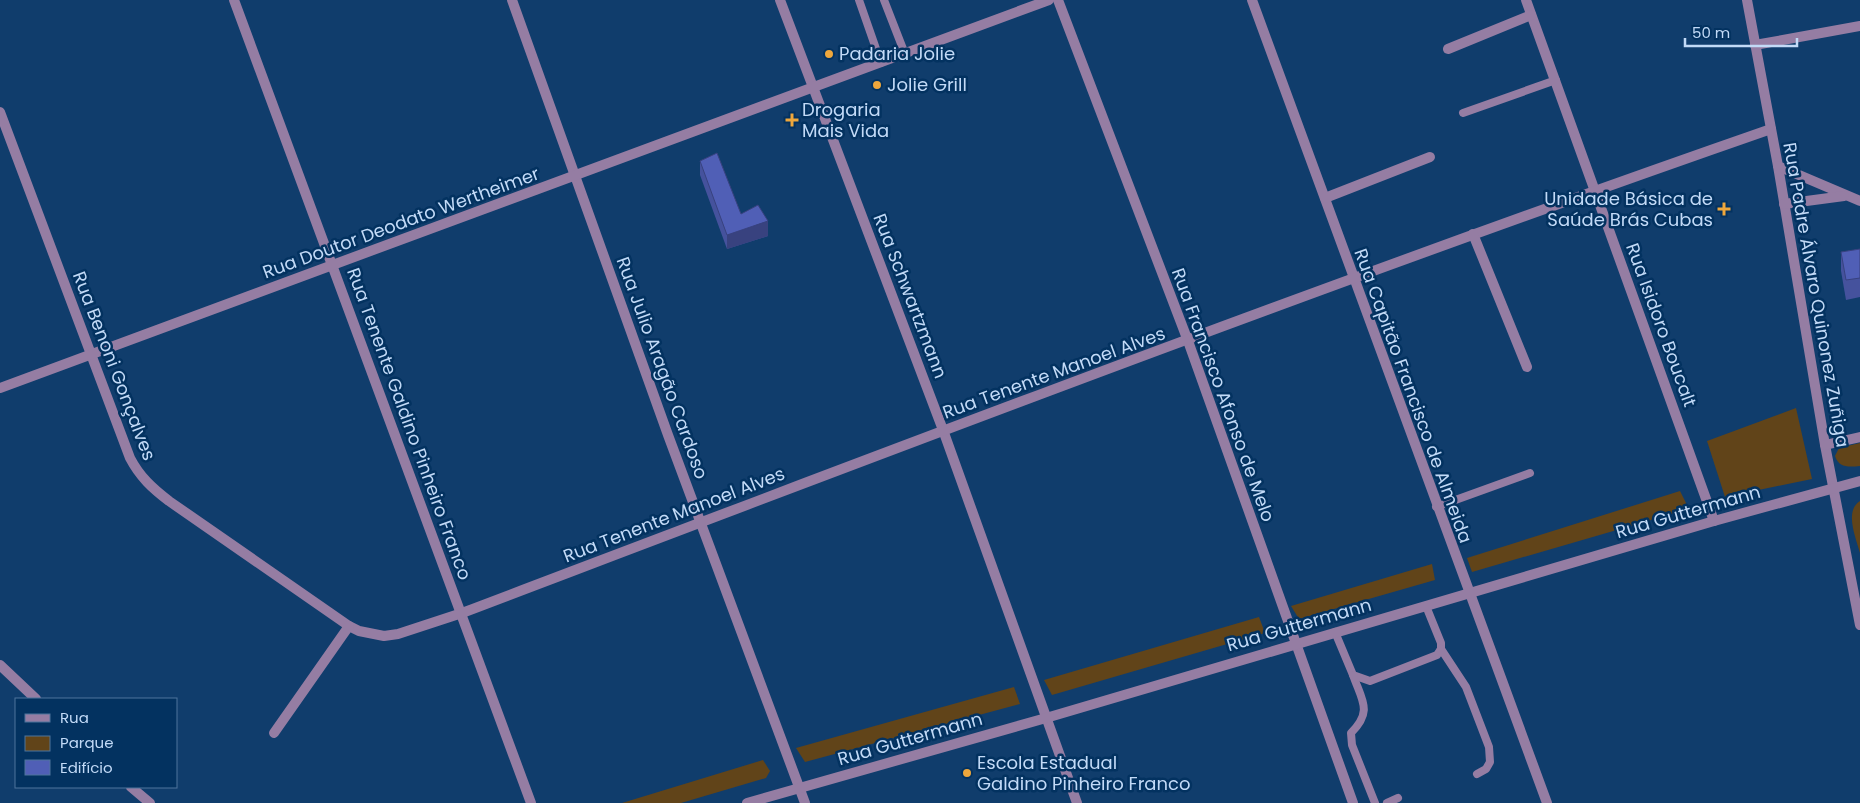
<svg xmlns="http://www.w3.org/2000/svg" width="1860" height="803" font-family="Poppins,sans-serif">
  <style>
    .green { fill: #614419 }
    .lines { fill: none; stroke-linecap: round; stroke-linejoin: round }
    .service { stroke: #957da3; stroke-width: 8 }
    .minor { stroke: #957da3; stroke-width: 10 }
    .wall { fill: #45529d }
    .shaded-wall { fill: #38427f }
    .building { fill: #505fb6; stroke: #38427f }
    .poi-dot { fill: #eea73c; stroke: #033260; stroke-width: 2 }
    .labels { text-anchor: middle; stroke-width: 5; stroke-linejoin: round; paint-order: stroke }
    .poi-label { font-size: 18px; fill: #c2daf7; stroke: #033260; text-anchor: start }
    .street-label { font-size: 18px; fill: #c2daf7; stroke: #033260 }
  </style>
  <rect width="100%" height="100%" fill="#103d6c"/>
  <g class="green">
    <path d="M 1796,408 L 1812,479 L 1725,497 L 1707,441 Z"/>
    <path d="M 1860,443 L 1860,466 C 1848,467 1839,468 1835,456 L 1839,448 Z"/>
    <path d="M 1680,491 L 1689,509 L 1472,572 L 1467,558 Z"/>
    <path d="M 1860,501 L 1860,553 C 1856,538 1844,511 1860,501 Z"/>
    <path d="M 1432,564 L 1435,580 L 1299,619 L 1291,606 Z"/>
    <path d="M 1259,617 L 1265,633 L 1052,695 L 1044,680 Z"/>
    <path d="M 1014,687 L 1020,704 L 805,762 L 796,748 Z"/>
    <path d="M 763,760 L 770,771 L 766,778 L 681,803 L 622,803 Z"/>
  </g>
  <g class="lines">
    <g class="service">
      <path d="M 859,0 L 881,63"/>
      <path d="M 884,0 L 905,54"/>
      <path d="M 1463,113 L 1556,80"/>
      <path d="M 1436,507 L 1530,473"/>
      <path d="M 1335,632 L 1353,675 L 1370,681 L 1437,655 L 1441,649 L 1441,643 L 1426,606"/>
      <path d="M 1441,649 L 1466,687 L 1489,747 L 1490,762 L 1486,769 L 1477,774"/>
      <path d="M 1353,675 C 1362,701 1373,711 1351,733 L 1352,745 L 1375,803"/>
      <path d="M 1387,803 L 1398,798"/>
    </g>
    <g class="minor">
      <path d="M 234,0 L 531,803"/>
      <path d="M 512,0 L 668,435 L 805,803"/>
      <path d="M 780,0 L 943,430 L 1077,803"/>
      <path d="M 1058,0 L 1188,341 L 1353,803"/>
      <path d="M 1252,0 L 1547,803"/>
      <path d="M 1526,0 L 1714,521"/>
      <path d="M 1747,0 L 1778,166 L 1825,445 L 1860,625"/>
      <path d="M 1755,45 L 1860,26"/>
      <path d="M 1448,49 L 1531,15"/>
      <path d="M 0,112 L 130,458 C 140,477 152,488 169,501 L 349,626 L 359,631 L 384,636 L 398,634 L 462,613 C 897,448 1331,282 1771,129"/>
      <path d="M 1778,166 L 1860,201"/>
      <path d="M 1325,198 L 1430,157"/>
      <path d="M 1784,204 L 1844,196"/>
      <path d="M 1473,234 L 1527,367"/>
      <path d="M 0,388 L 1049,0"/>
      <path d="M 1825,445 L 1860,437"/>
      <path d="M 0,665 L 36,699"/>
      <path d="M 274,733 L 349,626"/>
      <path d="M 131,787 L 150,803"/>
      <path d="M 747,803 L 1046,718 L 1714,521 L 1860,481"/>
    </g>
  </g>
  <g class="wall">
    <path d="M 700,161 L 741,214 L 768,236 L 727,249 L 700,175 Z"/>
    <path d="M 1860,249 L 1860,297 L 1846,300 L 1841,271 L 1841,252 Z"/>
  </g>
  <path class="shaded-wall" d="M 768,221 L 768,236 L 727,249 L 727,235 Z"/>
  <g class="building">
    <path d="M 717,153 L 741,214 L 758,205 L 768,221 L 727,235 L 700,161 Z"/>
    <path d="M 1860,249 L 1860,278 L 1846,280 L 1841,252 Z"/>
  </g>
  <g class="poi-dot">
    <circle cx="829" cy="54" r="5"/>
    <circle cx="877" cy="85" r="5"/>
    <path d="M789.5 112.5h5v5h5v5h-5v5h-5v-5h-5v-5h5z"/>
    <path d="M1721.5 201.5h5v5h5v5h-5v5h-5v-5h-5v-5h5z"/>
    <circle cx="967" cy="773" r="5"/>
  </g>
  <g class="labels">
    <g class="poi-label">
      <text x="839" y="60">Padaria Jolie</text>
      <text x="887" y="91">Jolie Grill</text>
      <text x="802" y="116">Drogaria<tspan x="802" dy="21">Mais Vida</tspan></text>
      <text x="1713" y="205" text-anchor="end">Unidade Básica de<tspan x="1713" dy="21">Saúde Brás Cubas</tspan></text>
      <text x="977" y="769">Escola Estadual<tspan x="977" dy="21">Galdino Pinheiro Franco</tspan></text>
    </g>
    <g class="street-label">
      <text transform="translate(401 223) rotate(-20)" y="6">Rua Doutor Deodato Wertheimer</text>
      <text transform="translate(1816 295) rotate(80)" y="6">Rua Padre Álvaro Quinonez Zuñiga</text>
      <text transform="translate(910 296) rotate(69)" y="6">Rua Schwartzmann</text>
      <text transform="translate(1661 325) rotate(70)" y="6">Rua Isidoro Boucalt</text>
      <text transform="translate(114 366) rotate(69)" y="6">Rua Benoni Gonçalves</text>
      <text transform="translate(662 368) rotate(70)" y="6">Rua Julio Aragão Cardoso</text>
      <text transform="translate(1054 373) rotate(-20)" y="6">Rua Tenente Manoel Alves</text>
      <text transform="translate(1223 395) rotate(70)" y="6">Rua Francisco Afonso de Melo</text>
      <text transform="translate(1413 396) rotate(70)" y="6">Rua Capitão Francisco de Almeida</text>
      <text transform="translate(409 424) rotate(70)" y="6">Rua Tenente Galdino Pinheiro Franco</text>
      <text transform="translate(1688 512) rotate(-16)" y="6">Rua Guttermann</text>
      <text transform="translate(674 515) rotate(-21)" y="6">Rua Tenente Manoel Alves</text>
      <text transform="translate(1299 625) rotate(-16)" y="6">Rua Guttermann</text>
      <text transform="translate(910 739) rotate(-16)" y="6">Rua Guttermann</text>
    </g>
  </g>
  <rect x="15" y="698" width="162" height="90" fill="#033260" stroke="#4f759c"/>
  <rect x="25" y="714" width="25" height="8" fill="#957da3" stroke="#4f759c"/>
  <text x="60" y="723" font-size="15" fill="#c2daf7">Rua</text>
  <rect x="25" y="736" width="25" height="15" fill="#614419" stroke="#4f759c"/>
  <text x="60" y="748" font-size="15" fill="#c2daf7">Parque</text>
  <rect x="25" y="760" width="25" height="15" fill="#505fb6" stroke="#4f759c"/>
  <text x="60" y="773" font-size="15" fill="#c2daf7">Edifício</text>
  <path d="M1685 38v8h112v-8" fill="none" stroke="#c2daf7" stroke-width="2.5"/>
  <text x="1692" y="38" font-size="15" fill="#c2daf7" stroke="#033260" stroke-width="4" paint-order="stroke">50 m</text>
</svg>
